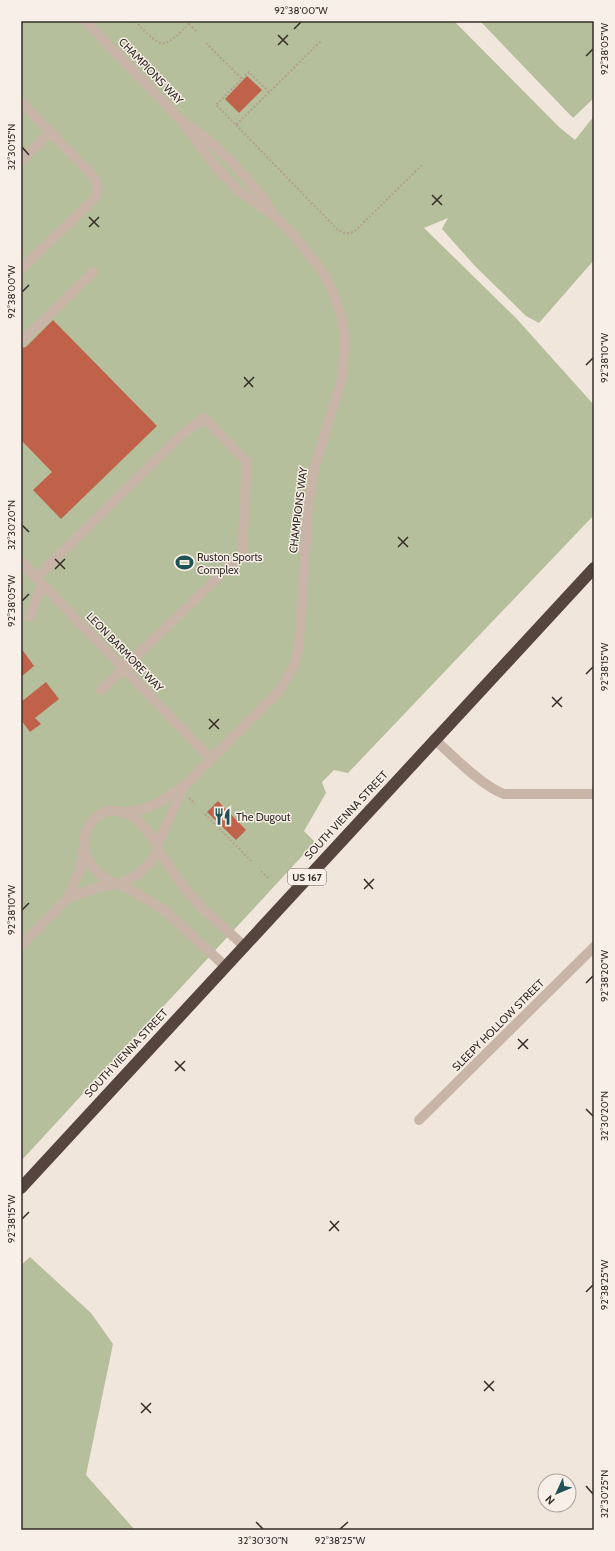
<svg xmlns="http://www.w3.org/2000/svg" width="615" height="1551" font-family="Cabin,sans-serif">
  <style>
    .green { fill: #b5bf9c }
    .building { fill: #c0624a }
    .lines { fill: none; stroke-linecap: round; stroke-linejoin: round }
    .path { stroke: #b49f92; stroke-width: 2; stroke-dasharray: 2 2; stroke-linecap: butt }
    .minor { stroke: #c8b5a8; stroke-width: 10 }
    .highway { stroke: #56453f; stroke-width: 12 }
    .ticks { fill: none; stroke: #352c28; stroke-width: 1.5 }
    .labels { text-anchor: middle; stroke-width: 3; stroke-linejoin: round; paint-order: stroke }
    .shield { fill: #f8f0e8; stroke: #706762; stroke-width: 1 }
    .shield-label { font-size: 10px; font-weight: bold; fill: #352c28 }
    .street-label { font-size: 11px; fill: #352c28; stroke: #f8f0e8 }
    .poi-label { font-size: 11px; fill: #352c28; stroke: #f8f0e8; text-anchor: start }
    .neatline { fill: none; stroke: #352c28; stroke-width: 1.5 }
    .ticks-label { font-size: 10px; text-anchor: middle; fill: #352c28 }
  </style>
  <rect width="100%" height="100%" fill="#f1e6db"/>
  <g class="green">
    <path d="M 21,21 L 454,21 L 559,127 L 575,140 L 594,116 L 594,260 L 539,323 L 526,316 L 474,265 L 442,229 L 448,218 L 424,228 L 516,318 L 594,405 L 594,515 L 348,773 L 334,770 L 322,782 L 326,793 L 304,831 L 315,842 L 21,1161 Z"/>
    <path d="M 480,21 L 594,21 L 594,98 L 573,118 Z"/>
    <path d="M 30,1257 L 91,1313 L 113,1344 L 86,1475 L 135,1530 L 21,1530 L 21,1265 Z"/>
  </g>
  <g class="building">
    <path d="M 247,76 L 262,90 L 239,113 L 225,99 Z"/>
    <path d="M 53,320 L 157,426 L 61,519 L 33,490 L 52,472 L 21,440 L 21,348 L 26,347 Z"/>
    <path d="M 21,648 L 34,666 L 21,677 Z"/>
    <path d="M 46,682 L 59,699 L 35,718 L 41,724 L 30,732 L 21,720 L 21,702 Z"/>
    <path d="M 218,801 L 246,830 L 236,840 L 207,812 Z"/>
  </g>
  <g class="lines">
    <g class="path">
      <path d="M 135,21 C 164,51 162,50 192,21"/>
      <path d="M 189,24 L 197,32"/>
      <path d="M 206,43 L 242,79"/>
      <path d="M 269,92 L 249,72 L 216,105 L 236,125 L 321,41"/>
      <path d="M 236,125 L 335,227 C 341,233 347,235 355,231 L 423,164"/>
      <path d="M 189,798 L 195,804"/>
      <path d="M 205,814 L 251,861"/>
      <path d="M 261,871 L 268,878"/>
    </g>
    <g class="minor">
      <path d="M 85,21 L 182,121 L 216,167 L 238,190 L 277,218 L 296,238 L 324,274 L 333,292 L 341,315 L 345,337 L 342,379 L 315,465 L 308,505 L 299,646 L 294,665 L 283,685 L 272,698 L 184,786 L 158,803 L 144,809 L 128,812"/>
      <path d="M 21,102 L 91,174 C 98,184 100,189 94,199 L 21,269"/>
      <path d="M 190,126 C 224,151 250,178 273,213"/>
      <path d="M 21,161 L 50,132"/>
      <path d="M 21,342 L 93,272"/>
      <path d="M 21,562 L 211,759"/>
      <path d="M 36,578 L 179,437 L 204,418 L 247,462 L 242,554 L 101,690"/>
      <path d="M 30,617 L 42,584"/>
      <path d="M 434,739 C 452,755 483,787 504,794 L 594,794"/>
      <path d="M 107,811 C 133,808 144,825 157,845 C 156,865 135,877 120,884 C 115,884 110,881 106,879 C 79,863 75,823 107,811 Z"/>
      <path d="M 157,845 L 184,786"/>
      <path d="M 157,848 L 183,886 L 200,906 L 244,946"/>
      <path d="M 120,884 L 163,909 L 225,966"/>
      <path d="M 68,898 L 80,870 L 83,849"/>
      <path d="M 21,945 L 68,898 L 99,887 L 117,884"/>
      <path d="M 419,1120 L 594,947"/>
    </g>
    <path class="highway" d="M 21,1188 L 594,568"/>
  </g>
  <path class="ticks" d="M 294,29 L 301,22M 278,35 L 288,45M 278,45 L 288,35M 586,56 L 593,49M 22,147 L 29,155M 432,195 L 442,205M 432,205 L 442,195M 89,217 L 99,227M 89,227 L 99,217M 22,292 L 29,285M 586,365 L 593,358M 244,377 L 253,387M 244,387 L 254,377M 22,525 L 29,532M 398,537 L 408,547M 398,547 L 408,537M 55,559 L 65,569M 55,569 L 65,559M 22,601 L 29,594M 586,674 L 593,667M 552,697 L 562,707M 552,707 L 562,697M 209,719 L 219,729M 209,729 L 219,719M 364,879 L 373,889M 364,889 L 374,879M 22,910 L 29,903M 586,983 L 593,976M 518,1039 L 528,1049M 518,1049 L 528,1039M 175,1061 L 185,1071M 175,1071 L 185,1061M 586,1109 L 593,1116M 22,1219 L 29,1212M 330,1221 L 339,1231M 329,1231 L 339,1221M 586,1292 L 593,1285M 484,1381 L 494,1391M 484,1391 L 494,1381M 141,1403 L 151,1413M 141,1413 L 151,1403M 586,1486 L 593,1494M 256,1522 L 263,1529M 340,1529 L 348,1522"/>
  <defs>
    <symbol id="stadium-bare" viewBox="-9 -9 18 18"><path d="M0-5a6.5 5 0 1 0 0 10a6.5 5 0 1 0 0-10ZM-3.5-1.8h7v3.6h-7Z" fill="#1f5355" stroke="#f8f0e8" stroke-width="2.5" paint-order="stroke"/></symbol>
    <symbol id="restaurant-bare" viewBox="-9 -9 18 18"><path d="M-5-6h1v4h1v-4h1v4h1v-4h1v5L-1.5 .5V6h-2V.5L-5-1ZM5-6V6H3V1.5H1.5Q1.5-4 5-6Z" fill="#1f5355" stroke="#f8f0e8" stroke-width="2.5" paint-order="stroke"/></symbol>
  </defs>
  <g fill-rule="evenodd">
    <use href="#stadium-bare" x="172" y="550" width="25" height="25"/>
    <use href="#restaurant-bare" x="210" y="804" width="25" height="25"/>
  </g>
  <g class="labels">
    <rect class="shield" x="288" y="869" width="38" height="16" rx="3"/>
    <g class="shield-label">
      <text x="307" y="881">US 167</text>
    </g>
    <g class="street-label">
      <text transform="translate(151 71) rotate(46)" y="4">CHAMPIONS WAY</text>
      <text transform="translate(298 510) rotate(-83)" y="4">CHAMPIONS WAY</text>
      <text transform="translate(125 652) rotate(46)" y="4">LEON BARMORE WAY</text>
      <text transform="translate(346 815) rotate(-47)" y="4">SOUTH VIENNA STREET</text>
      <text transform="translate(498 1025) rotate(-45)" y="4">SLEEPY HOLLOW STREET</text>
      <text transform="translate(126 1053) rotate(-47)" y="4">SOUTH VIENNA STREET</text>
    </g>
    <g class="poi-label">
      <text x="197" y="561">Ruston Sports<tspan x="197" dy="13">Complex</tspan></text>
      <text x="236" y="821">The Dugout</text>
    </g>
  </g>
  <rect width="615" height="1551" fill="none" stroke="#f8f0e8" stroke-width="44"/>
  <g transform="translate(557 1493) rotate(226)"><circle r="19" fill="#f8f0e8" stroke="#aaa29b"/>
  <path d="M0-3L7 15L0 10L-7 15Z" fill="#1f5355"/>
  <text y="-6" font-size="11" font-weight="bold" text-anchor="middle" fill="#352c28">N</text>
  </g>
  <rect x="22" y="22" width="571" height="1507" class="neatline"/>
  <g class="ticks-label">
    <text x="301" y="14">92°38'00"W</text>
    <text transform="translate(604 49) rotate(-90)" y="4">92°38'05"W</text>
    <text transform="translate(11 147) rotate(-90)" y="4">32°30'15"N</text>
    <text transform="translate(11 292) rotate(-90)" y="4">92°38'00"W</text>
    <text transform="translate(604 358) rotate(-90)" y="4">92°38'10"W</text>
    <text transform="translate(11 525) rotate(-90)" y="4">32°30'20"N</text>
    <text transform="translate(11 601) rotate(-90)" y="4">92°38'05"W</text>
    <text transform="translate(604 667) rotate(-90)" y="4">92°38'15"W</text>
    <text transform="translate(11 910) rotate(-90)" y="4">92°38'10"W</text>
    <text transform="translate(604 976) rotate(-90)" y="4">92°38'20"W</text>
    <text transform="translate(604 1116) rotate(-90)" y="4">32°30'20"N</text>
    <text transform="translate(11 1219) rotate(-90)" y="4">92°38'15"W</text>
    <text transform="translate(604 1285) rotate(-90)" y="4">92°38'25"W</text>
    <text transform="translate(604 1494) rotate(-90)" y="4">32°30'25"N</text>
    <text x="263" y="1544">32°30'30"N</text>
    <text x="340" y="1544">92°38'25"W</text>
  </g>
</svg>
